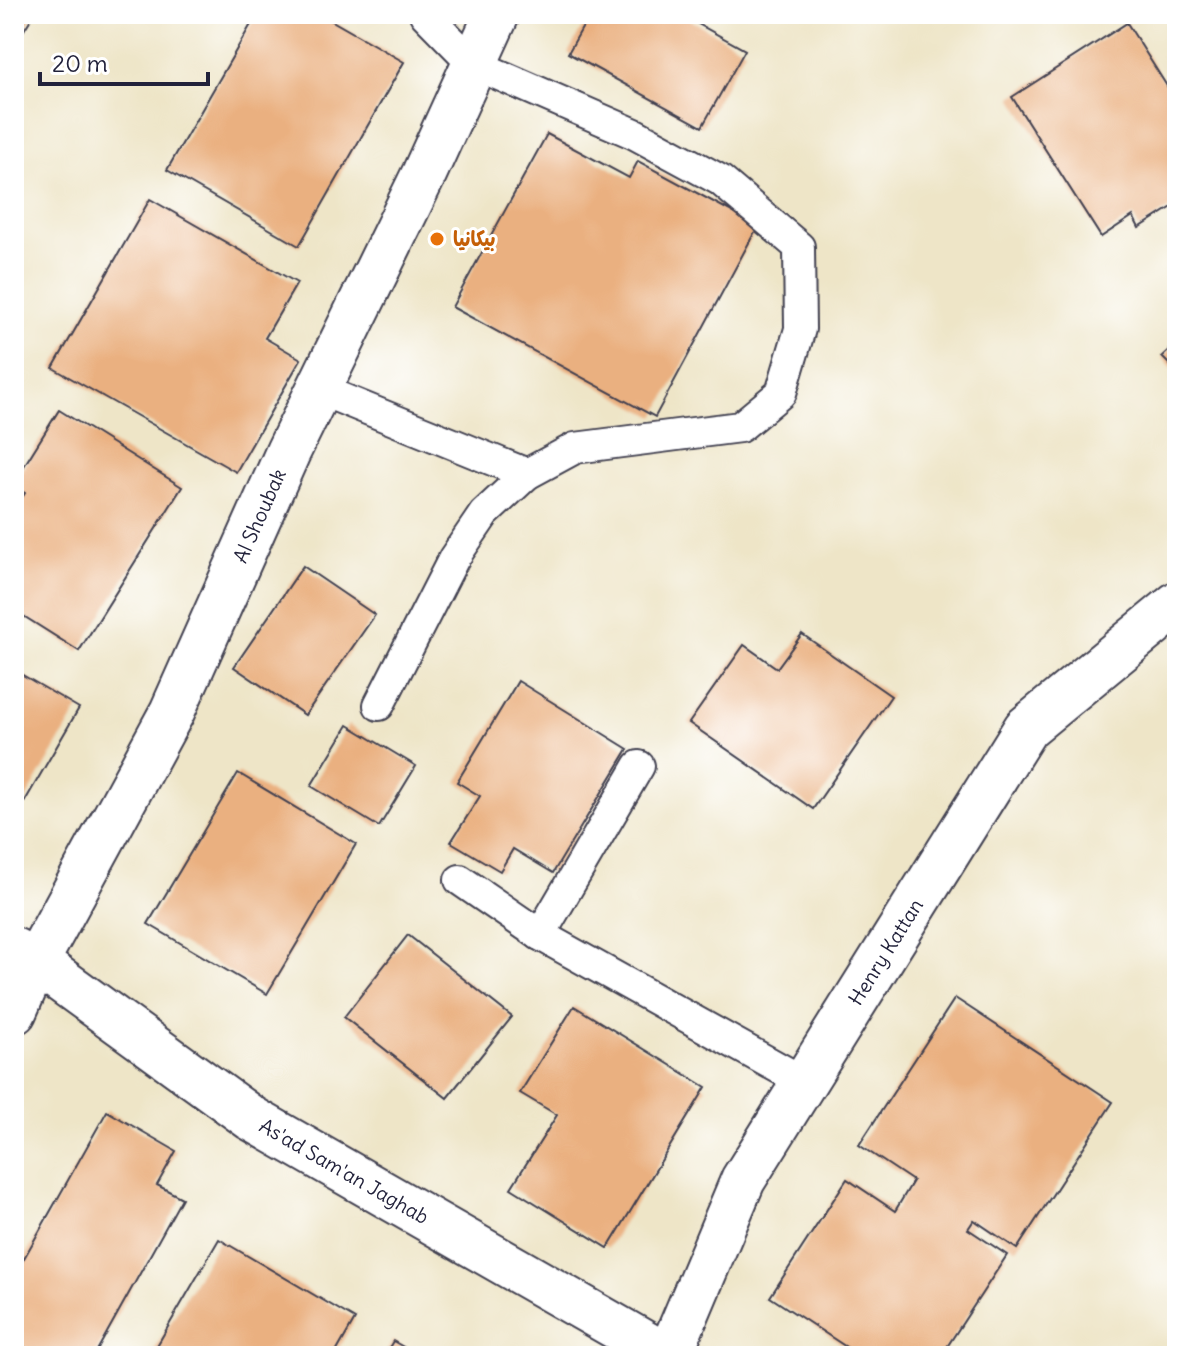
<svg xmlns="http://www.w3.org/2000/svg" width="1191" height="1370" font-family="Delius,'Playpen Sans Arabic',sans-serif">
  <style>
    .building { fill: #eab080 }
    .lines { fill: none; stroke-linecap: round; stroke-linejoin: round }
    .service-casing { stroke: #413f50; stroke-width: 34 }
    .minor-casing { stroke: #413f50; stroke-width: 48 }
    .service { stroke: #fff; stroke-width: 30 }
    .minor { stroke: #fff; stroke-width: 44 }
    .food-dot { fill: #e8710a; stroke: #fff; stroke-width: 3 }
    .labels { text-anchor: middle; stroke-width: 6; stroke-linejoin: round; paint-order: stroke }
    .food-label { font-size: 20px; font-weight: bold; fill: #c56008; stroke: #fff; text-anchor: start }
    .street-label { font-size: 20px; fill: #22223b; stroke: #fff }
  </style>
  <rect width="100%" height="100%" fill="#fff"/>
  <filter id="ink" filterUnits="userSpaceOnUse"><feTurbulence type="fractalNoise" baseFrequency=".0125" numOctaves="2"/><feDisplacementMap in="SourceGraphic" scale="16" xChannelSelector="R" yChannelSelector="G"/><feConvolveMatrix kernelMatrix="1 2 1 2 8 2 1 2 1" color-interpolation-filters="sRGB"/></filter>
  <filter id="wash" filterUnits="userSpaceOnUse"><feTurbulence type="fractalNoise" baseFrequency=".006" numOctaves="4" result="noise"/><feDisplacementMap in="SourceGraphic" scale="32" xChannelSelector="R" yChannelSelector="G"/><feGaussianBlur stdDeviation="1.8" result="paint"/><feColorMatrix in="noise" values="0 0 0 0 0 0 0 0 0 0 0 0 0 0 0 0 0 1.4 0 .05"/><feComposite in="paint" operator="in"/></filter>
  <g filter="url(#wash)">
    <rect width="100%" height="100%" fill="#eee5c7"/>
    <g id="blocks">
      <g class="building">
        <path d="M 14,14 L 34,14 L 14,46 Z"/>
        <path d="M 257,14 L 320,14 L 404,62 L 299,246 L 167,170 Z"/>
        <path d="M 590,14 L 680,14 L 745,50 L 702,127 L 568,53 Z"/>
        <path d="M 1127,23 L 1177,102 L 1177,204 L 1139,228 L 1133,216 L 1101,237 L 1012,97 Z"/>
        <path d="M 547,134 L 629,178 L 638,161 L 758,226 L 655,417 L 452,307 Z"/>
        <path d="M 150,199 L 297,283 L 265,338 L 301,359 L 236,472 L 53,368 Z"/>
        <path d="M 1177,343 L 1177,372 L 1162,357 Z"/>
        <path d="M 59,410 L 182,487 L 79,651 L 14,610 L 14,510 L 25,493 L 14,486 L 14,482 Z"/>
        <path d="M 303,566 L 375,615 L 305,715 L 234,667 Z"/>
        <path d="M 802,634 L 891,696 L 813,809 L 689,723 L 744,645 L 777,668 Z"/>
        <path d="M 14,670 L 79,708 L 14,820 Z"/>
        <path d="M 518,681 L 628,749 L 553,873 L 513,849 L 500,871 L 451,842 L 480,796 L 457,782 Z"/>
        <path d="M 348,725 L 416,766 L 379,827 L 311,786 Z"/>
        <path d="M 238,773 L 356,844 L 267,994 L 148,924 Z"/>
        <path d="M 408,935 L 512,1017 L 447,1098 L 344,1017 Z"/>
        <path d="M 955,998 L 1113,1102 L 1017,1249 L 974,1220 L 968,1229 L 1007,1255 L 941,1356 L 860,1356 L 770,1297 L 847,1179 L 895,1211 L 913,1181 L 859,1145 Z"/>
        <path d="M 574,1006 L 706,1087 L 608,1248 L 511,1188 L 557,1115 L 520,1093 Z"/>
        <path d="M 107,1111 L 176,1151 L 157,1185 L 182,1198 L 94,1356 L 41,1356 L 14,1341 L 14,1276 Z"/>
        <path d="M 219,1239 L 355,1319 L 334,1356 L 151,1356 Z"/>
        <path d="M 393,1341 L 419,1356 L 384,1356 Z"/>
      </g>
    </g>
  </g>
  <g filter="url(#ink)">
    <use href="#blocks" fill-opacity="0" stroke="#413f50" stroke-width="2"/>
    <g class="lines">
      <defs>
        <g id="service">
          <path d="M 318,389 L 527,474"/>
          <path d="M 379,705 L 454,558 L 484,514 L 527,474 L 575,448 L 740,427 L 781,393 L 800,329 L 799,247 L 720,180 L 635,134 L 474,64 L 425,14"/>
          <path d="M 460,880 L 540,935 L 804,1082"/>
          <path d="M 540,935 L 639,766"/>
        </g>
        <g id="minor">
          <path id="s1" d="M 14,950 L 36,962 L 251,1118 L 667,1356"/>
          <path id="s2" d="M 14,1012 L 36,962 L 172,712 L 288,452 L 424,174 L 497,14"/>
          <path id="s3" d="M 669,1356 L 743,1180 L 1026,728 L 1177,604"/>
        </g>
      </defs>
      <use href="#service" class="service-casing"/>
      <use href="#minor" class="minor-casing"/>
      <use href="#service" class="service"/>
      <use href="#minor" class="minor"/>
    </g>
  </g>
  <circle class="food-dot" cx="437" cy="239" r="8"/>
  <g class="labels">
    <g class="food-label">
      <text x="453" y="246">بيكانيا</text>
    </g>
    <g class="street-label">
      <text dy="7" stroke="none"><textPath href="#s2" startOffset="554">Al Shoubak</textPath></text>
      <text dy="7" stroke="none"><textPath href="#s3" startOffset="460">Henry Kattan</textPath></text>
      <text dy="7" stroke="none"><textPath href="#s1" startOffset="398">As'ad Sam'an Jaghab</textPath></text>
    </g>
  </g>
  <rect width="1191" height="1370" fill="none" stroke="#fff" stroke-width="48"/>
  <path d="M40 72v12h168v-12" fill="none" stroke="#22223b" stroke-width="4"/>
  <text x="52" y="72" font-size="24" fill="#22223b" stroke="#ffffff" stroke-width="6" paint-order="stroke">20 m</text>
</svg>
